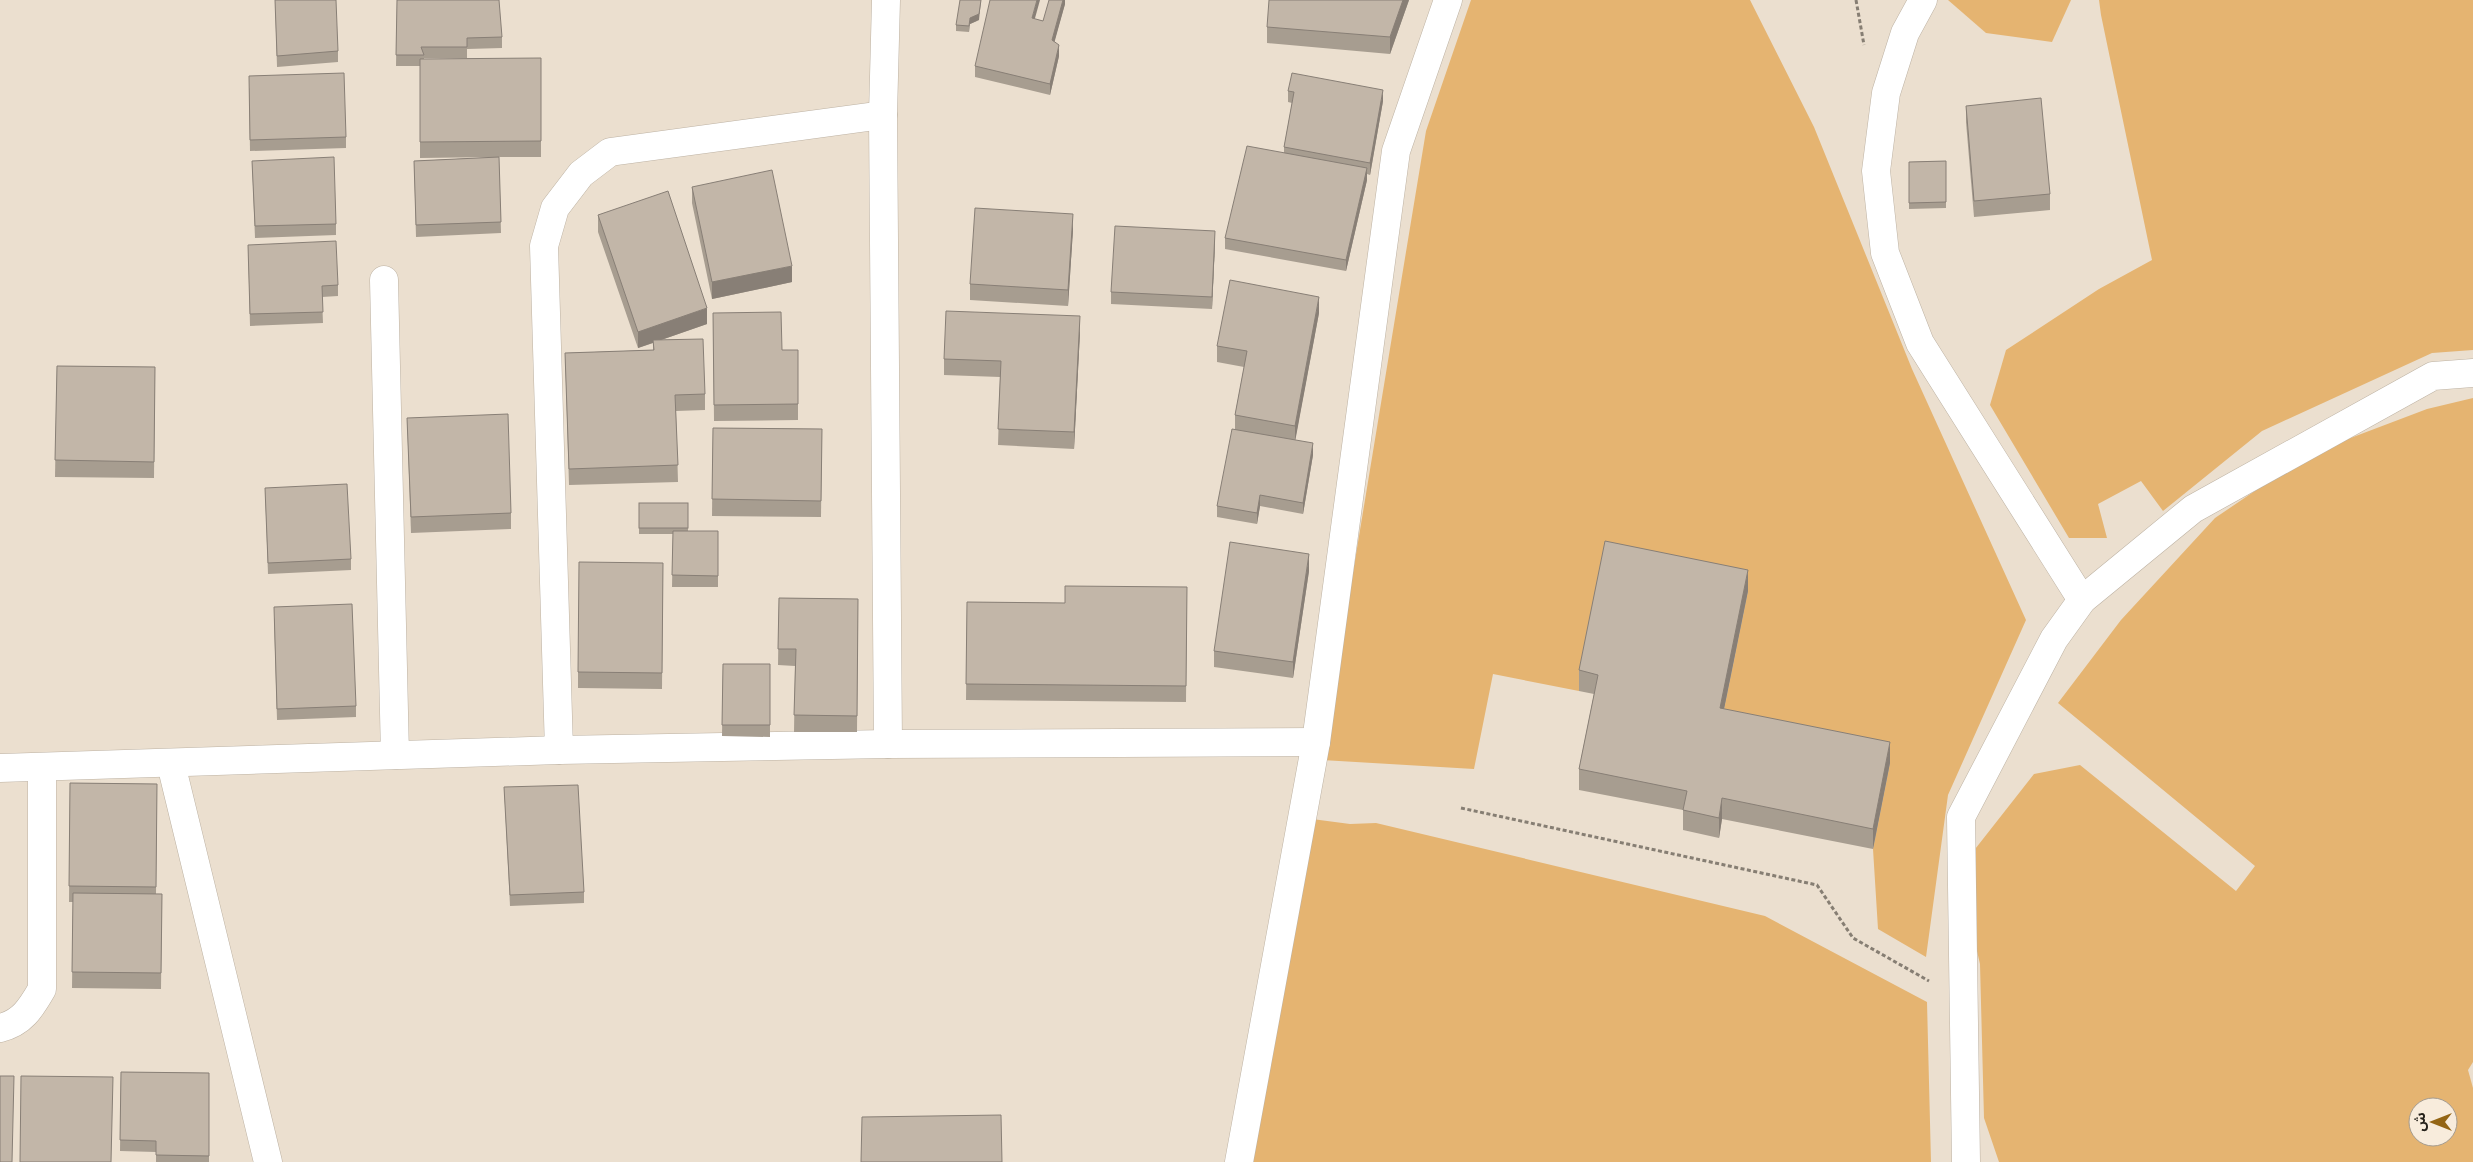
<svg xmlns="http://www.w3.org/2000/svg" width="2473" height="1162" font-family="Helvetica,'Noto Sans Arabic',sans-serif">
  <style>
    .green { fill: #e5b471; fill-rule: evenodd }
    .lines { fill: none; stroke-linecap: round; stroke-linejoin: round }
    .minor-casing { stroke: #bdb2a3; stroke-width: 29 }
    .path { stroke: #867e73; stroke-width: 3; stroke-dasharray: 4 2.5; stroke-linecap: butt }
    .minor { stroke: #fff; stroke-width: 28 }
    .wall { fill: #a79d90 }
    .shaded-wall { fill: #887f76 }
    .building { fill: #c2b6a8; stroke: #887f76 }
  </style>
  <rect width="100%" height="100%" fill="#ebdfcf"/>
  <g class="green">
    <path d="M 1471,0 L 1750,0 L 1814,127 L 1912,369 L 2026,620 L 1948,795 L 1926,957 L 1878,929 L 1873,849 L 1890,763 L 1720,729 L 1748,591 L 1579,691 L 1493,674 L 1474,769 L 1322,760 L 1426,131 Z"/>
    <path d="M 1948,0 L 2071,0 L 2052,42 L 1986,33 Z"/>
    <path d="M 2099,0 L 2473,0 L 2473,350 L 2432,353 L 2262,431 L 2163,511 L 2141,481 L 2098,504 L 2107,538 L 2069,538 L 1990,405 L 2006,350 L 2099,289 L 2152,260 L 2101,15 Z"/>
    <path d="M 2473,398 L 2473,1062 L 2468,1070 L 2473,1088 L 2473,1162 L 1999,1162 L 1984,1118 L 1980,964 L 1974,938 L 1972,853 L 2034,774 L 2080,765 L 2236,891 L 2255,866 L 2058,703 L 2121,620 L 2215,518 L 2311,453 L 2427,409 ZM 2418,1107 L 2448,1107 L 2448,1137 L 2418,1137 Z"/>
    <path d="M 1312,819 L 1350,824 L 1376,823 L 1765,916 L 1927,1002 L 1931,1162 L 1249,1162 Z"/>
  </g>
  <g class="lines">
    <defs>
      <g id="minor">
        <path d="M 886,0 L 883,115 L 888,744"/>
        <path d="M 1923,0 L 1905,33 L 1886,93 L 1876,171 L 1885,253 L 1920,343 L 2082,600"/>
        <path d="M 384,280 L 395,755"/>
        <path d="M 559,750 L 544,246 L 555,208 L 581,174 L 610,152 L 883,115"/>
        <path d="M 171,764 L 268,1162"/>
        <path d="M 0,768 L 559,750 L 888,744 L 1316,742"/>
        <path d="M 0,1028 C 22,1023 31,1008 42,989 L 42,768"/>
        <path d="M 1239,1162 L 1316,742 L 1396,151 L 1448,0"/>
        <path d="M 1966,1162 L 1961,817 L 2054,639 L 2082,600 L 2193,509 L 2433,376 L 2473,373"/>
      </g>
    </defs>
    <use href="#minor" class="minor-casing"/>
    <g class="path">
      <path d="M 1856,0 L 1864,45"/>
      <path d="M 1461,808 L 1817,885 L 1853,938 L 1929,981"/>
    </g>
    <use href="#minor" class="minor"/>
  </g>
  <g class="wall">
    <path d="M 275,0 L 338,51 L 338,62 L 277,67 Z"/>
    <path d="M 397,0 L 502,37 L 502,48 L 467,49 L 467,58 L 424,58 L 424,59 L 541,141 L 541,157 L 499,157 L 501,233 L 416,237 L 414,161 L 496,157 L 420,158 L 420,66 L 396,66 Z"/>
    <path d="M 1065,0 L 1065,4 L 1054,42 L 1059,56 L 1050,95 L 975,77 L 975,66 L 1035,19 L 1043,21 Z"/>
    <path d="M 1409,0 L 1390,54 L 1267,43 L 1267,27 Z"/>
    <path d="M 979,20 L 970,24 L 969,32 L 956,31 L 956,25 Z"/>
    <path d="M 249,88 L 346,137 L 346,148 L 250,151 Z"/>
    <path d="M 1288,91 L 1383,101 L 1370,175 L 1367,174 L 1367,180 L 1346,271 L 1225,249 L 1225,238 L 1284,153 L 1284,147 L 1292,103 L 1288,102 Z"/>
    <path d="M 1966,106 L 2050,194 L 2050,210 L 1974,217 L 1966,122 Z"/>
    <path d="M 252,161 L 336,224 L 336,235 L 255,238 Z"/>
    <path d="M 1946,161 L 1946,208 L 1909,209 L 1909,162 Z"/>
    <path d="M 692,187 L 792,282 L 712,299 L 692,203 Z"/>
    <path d="M 598,215 L 707,324 L 661,340 L 705,394 L 705,410 L 676,411 L 678,482 L 569,485 L 565,353 L 653,350 L 653,343 L 638,348 L 598,232 Z"/>
    <path d="M 1073,230 L 1068,306 L 970,300 L 970,284 Z"/>
    <path d="M 1215,243 L 1212,309 L 1111,304 L 1111,292 Z"/>
    <path d="M 248,245 L 338,285 L 338,296 L 322,297 L 323,323 L 250,326 Z"/>
    <path d="M 713,313 L 782,350 L 798,350 L 798,420 L 714,421 Z"/>
    <path d="M 1319,313 L 1295,440 L 1313,455 L 1303,514 L 1260,506 L 1257,524 L 1217,517 L 1217,506 L 1235,429 L 1235,415 L 1244,367 L 1217,362 L 1217,346 Z"/>
    <path d="M 1080,332 L 1074,449 L 998,445 L 1000,377 L 944,375 L 944,359 Z"/>
    <path d="M 57,366 L 155,367 L 154,478 L 55,477 Z"/>
    <path d="M 407,418 L 511,513 L 511,529 L 411,533 Z"/>
    <path d="M 713,428 L 822,429 L 821,517 L 712,516 Z"/>
    <path d="M 265,488 L 351,559 L 351,570 L 268,574 Z"/>
    <path d="M 639,503 L 688,503 L 688,531 L 718,531 L 718,587 L 672,587 L 673,534 L 639,534 Z"/>
    <path d="M 663,563 L 662,689 L 578,688 L 578,672 Z"/>
    <path d="M 1309,571 L 1293,678 L 1214,667 L 1214,651 Z"/>
    <path d="M 1187,587 L 1186,702 L 966,700 L 967,602 L 1065,603 Z"/>
    <path d="M 1748,591 L 1724,709 L 1890,763 L 1873,849 L 1722,819 L 1719,838 L 1683,830 L 1683,810 L 1579,790 L 1579,769 L 1594,694 L 1579,691 L 1579,670 Z"/>
    <path d="M 779,598 L 858,599 L 857,732 L 794,732 L 795,666 L 778,665 Z"/>
    <path d="M 274,618 L 356,706 L 356,717 L 277,720 Z"/>
    <path d="M 723,664 L 770,664 L 770,737 L 722,736 Z"/>
    <path d="M 70,783 L 157,784 L 156,894 L 162,894 L 161,989 L 72,988 L 73,902 L 69,902 Z"/>
    <path d="M 504,787 L 584,892 L 584,903 L 510,906 Z"/>
    <path d="M 121,1072 L 209,1073 L 209,1162 L 156,1162 L 156,1152 L 120,1151 Z"/>
  </g>
  <g class="shaded-wall">
    <path d="M 981,0 L 979,20 L 970,24 L 969,32 L 970,18 Z"/>
    <path d="M 1037,0 L 1040,0 L 1032,29 L 1032,18 Z"/>
    <path d="M 1063,0 L 1065,0 L 1065,4 L 1052,51 L 1052,40 Z"/>
    <path d="M 1403,0 L 1409,0 L 1390,54 L 1390,37 Z"/>
    <path d="M 1059,45 L 1059,56 L 1050,95 L 1050,84 Z"/>
    <path d="M 1383,90 L 1383,101 L 1370,175 L 1370,163 Z"/>
    <path d="M 1367,168 L 1367,180 L 1346,271 L 1346,260 Z"/>
    <path d="M 1073,214 L 1073,230 L 1068,306 L 1068,290 Z"/>
    <path d="M 1215,231 L 1215,243 L 1212,309 L 1212,297 Z"/>
    <path d="M 792,266 L 792,282 L 712,299 L 712,282 Z"/>
    <path d="M 1319,297 L 1319,313 L 1295,442 L 1295,426 Z"/>
    <path d="M 707,308 L 707,324 L 638,348 L 638,332 Z"/>
    <path d="M 1080,316 L 1080,332 L 1074,449 L 1074,432 Z"/>
    <path d="M 1313,443 L 1313,455 L 1303,514 L 1303,503 Z"/>
    <path d="M 1260,495 L 1260,506 L 1257,524 L 1257,513 Z"/>
    <path d="M 1309,554 L 1309,571 L 1293,678 L 1293,662 Z"/>
    <path d="M 1748,570 L 1748,591 L 1720,729 L 1720,708 Z"/>
    <path d="M 1890,742 L 1890,763 L 1873,849 L 1873,829 Z"/>
    <path d="M 1722,798 L 1722,819 L 1719,838 L 1719,818 Z"/>
  </g>
  <g class="building">
    <path d="M 275,0 L 336,0 L 338,51 L 277,56 Z"/>
    <path d="M 397,0 L 499,0 L 502,37 L 467,38 L 467,47 L 421,47 L 424,55 L 396,55 Z"/>
    <path d="M 960,0 L 981,0 L 979,14 L 970,18 L 969,26 L 956,25 Z"/>
    <path d="M 990,0 L 1037,0 L 1032,18 L 1043,21 L 1049,0 L 1063,0 L 1052,40 L 1059,45 L 1050,84 L 975,66 Z"/>
    <path d="M 1269,0 L 1403,0 L 1390,37 L 1267,27 Z"/>
    <path d="M 541,58 L 541,141 L 420,142 L 420,59 Z"/>
    <path d="M 344,73 L 346,137 L 250,140 L 249,76 Z"/>
    <path d="M 1292,73 L 1383,90 L 1370,163 L 1284,147 L 1294,92 L 1288,91 Z"/>
    <path d="M 2041,98 L 2050,194 L 1974,201 L 1966,106 Z"/>
    <path d="M 1247,146 L 1367,168 L 1346,260 L 1225,238 Z"/>
    <path d="M 334,157 L 336,224 L 255,226 L 252,161 Z"/>
    <path d="M 499,157 L 501,222 L 416,225 L 414,161 Z"/>
    <path d="M 1946,161 L 1946,202 L 1909,203 L 1909,162 Z"/>
    <path d="M 772,170 L 792,266 L 712,282 L 692,187 Z"/>
    <path d="M 668,191 L 707,308 L 638,332 L 598,215 Z"/>
    <path d="M 975,208 L 1073,214 L 1068,290 L 970,284 Z"/>
    <path d="M 1115,226 L 1215,231 L 1212,297 L 1111,292 Z"/>
    <path d="M 336,241 L 338,285 L 322,286 L 323,312 L 250,314 L 248,245 Z"/>
    <path d="M 1230,280 L 1319,297 L 1295,426 L 1235,415 L 1247,351 L 1217,346 Z"/>
    <path d="M 946,311 L 1080,316 L 1074,432 L 998,429 L 1001,361 L 944,359 Z"/>
    <path d="M 781,312 L 782,350 L 798,350 L 798,404 L 714,405 L 713,313 Z"/>
    <path d="M 703,339 L 705,394 L 675,395 L 678,465 L 569,469 L 565,353 L 654,350 L 653,340 Z"/>
    <path d="M 57,366 L 155,367 L 154,462 L 55,460 Z"/>
    <path d="M 508,414 L 511,513 L 411,517 L 407,418 Z"/>
    <path d="M 713,428 L 822,429 L 821,501 L 712,499 Z"/>
    <path d="M 1232,429 L 1313,443 L 1303,503 L 1260,495 L 1257,513 L 1217,506 Z"/>
    <path d="M 347,484 L 351,559 L 268,563 L 265,488 Z"/>
    <rect x="639" y="503" width="49" height="25"/>
    <path d="M 673,531 L 718,531 L 718,576 L 672,575 Z"/>
    <path d="M 1605,541 L 1748,570 L 1720,708 L 1890,742 L 1873,829 L 1722,798 L 1719,818 L 1683,810 L 1687,791 L 1579,769 L 1598,675 L 1579,670 Z"/>
    <path d="M 1230,542 L 1309,554 L 1293,662 L 1214,651 Z"/>
    <path d="M 579,562 L 663,563 L 662,673 L 578,672 Z"/>
    <path d="M 1065,586 L 1187,587 L 1186,686 L 966,684 L 967,602 L 1065,603 Z"/>
    <path d="M 779,598 L 858,599 L 857,716 L 794,715 L 796,649 L 778,649 Z"/>
    <path d="M 352,604 L 356,706 L 277,709 L 274,607 Z"/>
    <path d="M 723,664 L 770,664 L 770,725 L 722,725 Z"/>
    <path d="M 70,783 L 157,784 L 156,887 L 69,886 Z"/>
    <path d="M 578,785 L 584,892 L 510,895 L 504,787 Z"/>
    <path d="M 73,893 L 162,894 L 161,973 L 72,972 Z"/>
    <path d="M 121,1072 L 209,1073 L 209,1156 L 156,1155 L 156,1141 L 120,1140 Z"/>
    <path d="M 0,1076 L 14,1076 L 12,1162 L 0,1162 Z"/>
    <path d="M 21,1076 L 113,1077 L 111,1162 L 20,1162 Z"/>
    <path d="M 1001,1115 L 1002,1162 L 861,1162 L 862,1117 Z"/>
  </g>
  <g transform="translate(2433 1122) rotate(270)"><circle r="24" fill="#f8ecdc" stroke="#a49b8f"/>
  <path d="M0-4L9 19L0 12L-9 19Z" fill="#946514"/>
  <text y="-8" font-size="14" font-weight="bold" text-anchor="middle" fill="#25211b">ش</text>
  </g>
</svg>
